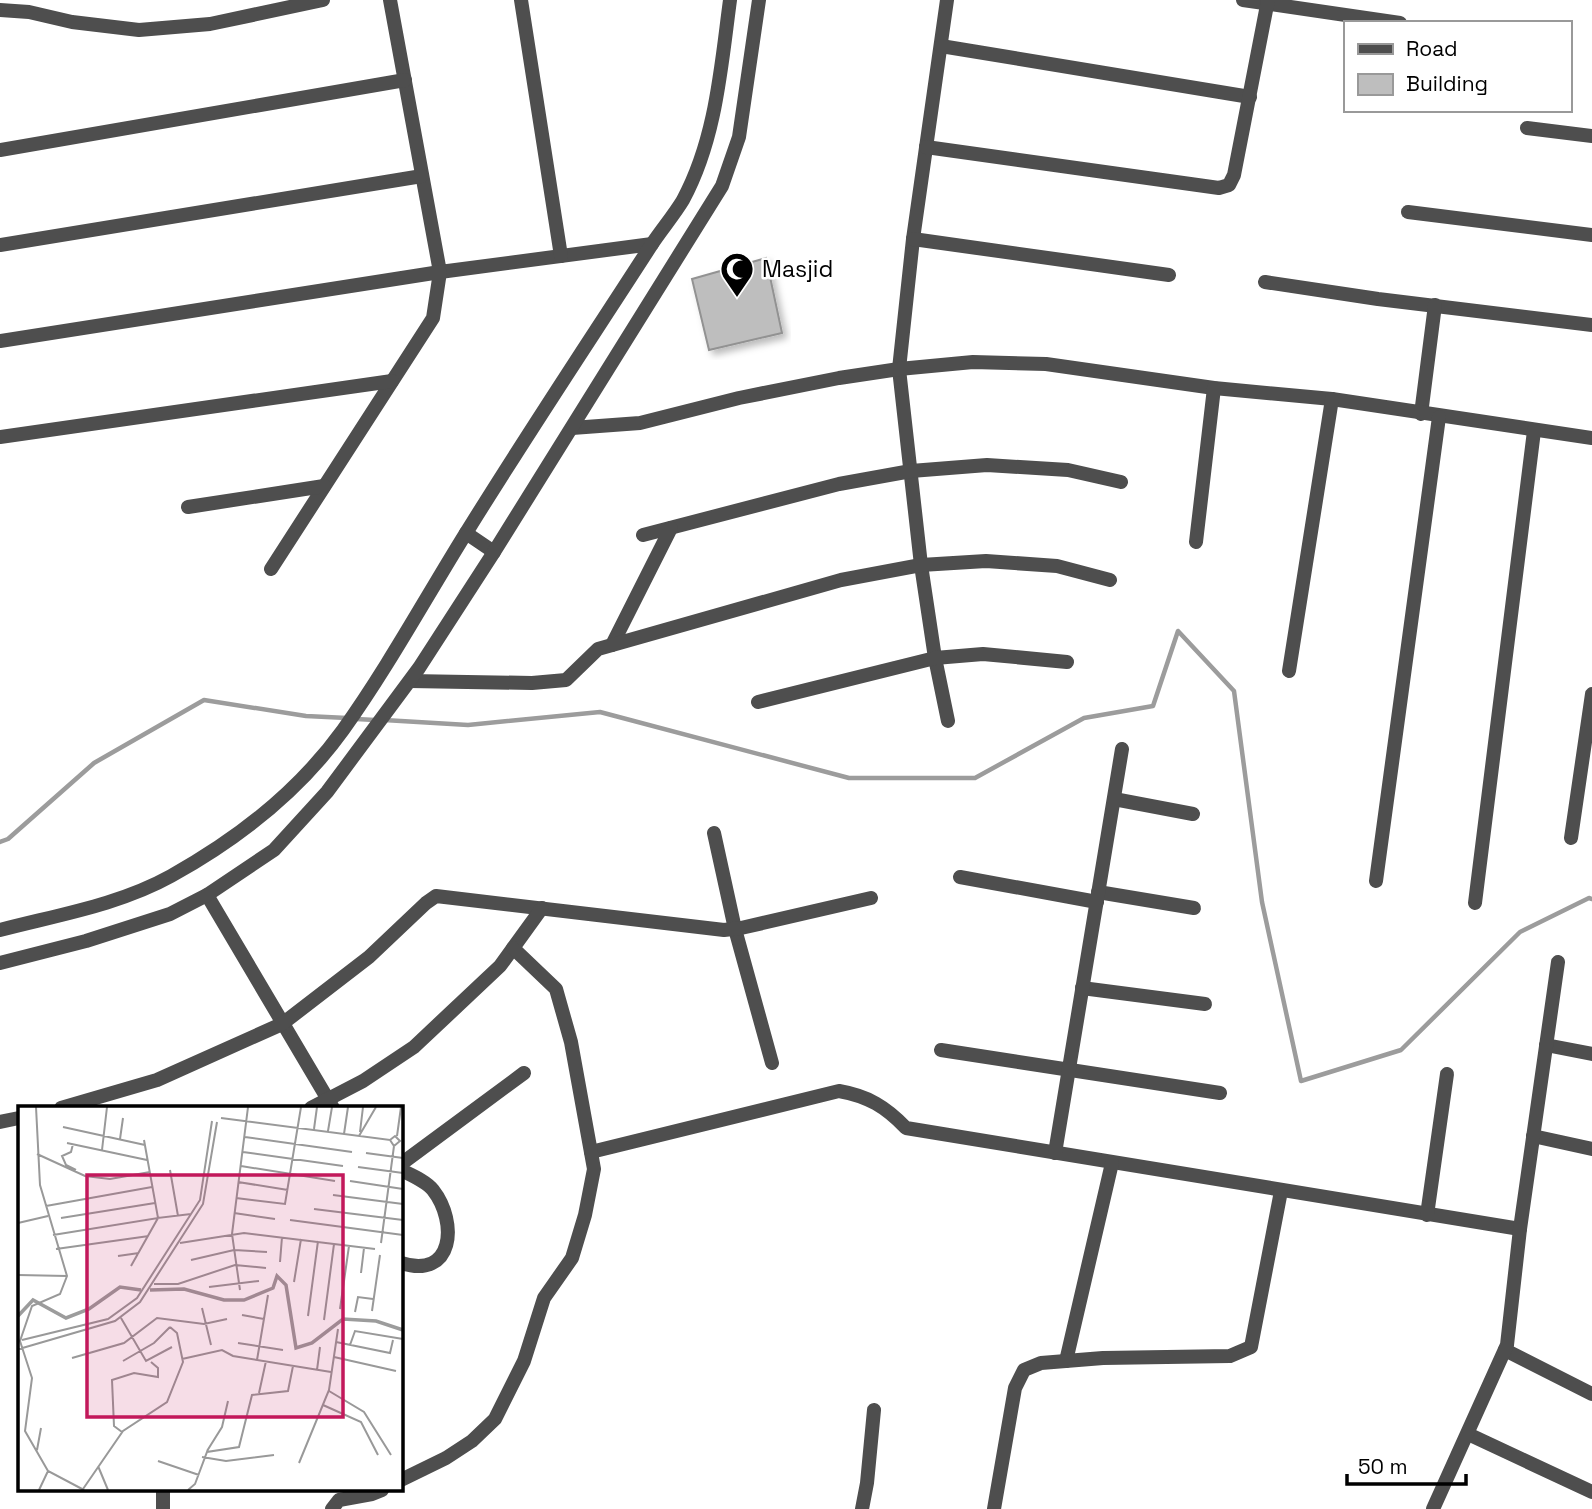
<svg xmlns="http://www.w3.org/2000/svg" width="1592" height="1509" font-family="'Space Grotesk',sans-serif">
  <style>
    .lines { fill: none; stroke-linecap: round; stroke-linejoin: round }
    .stream { stroke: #9c9c9c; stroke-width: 4.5 }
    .building { fill: #bebebe; stroke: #929292; stroke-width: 2; filter: url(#shadow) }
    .minor { stroke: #4e4e4e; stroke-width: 14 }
    .tertiary { stroke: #4e4e4e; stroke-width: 14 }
    .labels { text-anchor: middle; stroke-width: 5; stroke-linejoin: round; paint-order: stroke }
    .poi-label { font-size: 23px; fill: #000; stroke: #fff; text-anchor: start }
    .inset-river { fill: none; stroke: #9c9c9c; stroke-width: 3.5 }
    .inset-road { fill: none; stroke: #999; stroke-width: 2 }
    .view { fill: #c2185b; fill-opacity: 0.15; stroke: #c2185b; stroke-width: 3.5 }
    .inset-edge { fill: none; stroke: #000; stroke-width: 3.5 }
  </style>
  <defs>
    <filter id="shadow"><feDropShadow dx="4.5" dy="4.5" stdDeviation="3.5" flood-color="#0004"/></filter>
  </defs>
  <rect width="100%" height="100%" fill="#fff"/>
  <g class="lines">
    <g class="stream">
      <path d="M 356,719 L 375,720"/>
      <path d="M 384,720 L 468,725 L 600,712 L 849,778 L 975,778 L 1084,718 L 1153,706 L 1178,631 L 1234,691 L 1262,902 L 1301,1081 L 1401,1050 L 1520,932 L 1589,898 L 1592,899"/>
      <path d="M 0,842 L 8,839 L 94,763 L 204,700 L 306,716 L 347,718"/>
    </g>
  </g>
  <path class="building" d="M 766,258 L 782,333 L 709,350 L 692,279 Z"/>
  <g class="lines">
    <g class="minor">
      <path d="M 390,0 L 440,272 L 652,244"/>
      <path d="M 521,0 L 561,256"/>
      <path d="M 947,0 L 913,239 L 899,369 L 921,565 L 935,658 L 948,721"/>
      <path d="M 1243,0 L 1400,23"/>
      <path d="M 0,10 L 29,12 L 72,22 L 139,30 L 210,24 L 323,0"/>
      <path d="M 941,46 L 1250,97"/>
      <path d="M 1527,128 L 1592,136"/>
      <path d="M 926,147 L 1219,188 L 1229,185 L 1234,175 L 1268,0"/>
      <path d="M 0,150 L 405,80"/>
      <path d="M 1408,212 L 1592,235"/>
      <path d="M 913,239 L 1169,275"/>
      <path d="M 0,245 L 422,176"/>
      <path d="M 1265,282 L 1378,299 L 1592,325"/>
      <path d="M 0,341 L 440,272 L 433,318 L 271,569"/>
      <path d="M 1421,414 L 1435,305"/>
      <path d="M 572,428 L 640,423 L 739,398 L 839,378 L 899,369 L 973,362 L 1046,364 L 1214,388 L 1332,399 L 1592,438"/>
      <path d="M 0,437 L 392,381"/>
      <path d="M 188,507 L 324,486"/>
      <path d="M 643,535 L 839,484 L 911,471 L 987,465 L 1068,470 L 1121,482"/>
      <path d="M 1196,542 L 1214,388"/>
      <path d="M 612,645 L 671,528"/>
      <path d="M 1289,671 L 1332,399"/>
      <path d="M 410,681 L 532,683 L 566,680 L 598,649 L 841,580 L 921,565 L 986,561 L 1057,566 L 1110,580"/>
      <path d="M 758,702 L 935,658 L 983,654 L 1067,662"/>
      <path d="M 1114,799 L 1193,814"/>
      <path d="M 714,833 L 735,929 L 772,1063"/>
      <path d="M 1571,838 L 1592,694"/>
      <path d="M 960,877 L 1097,902"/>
      <path d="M 1376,881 L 1439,417"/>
      <path d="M 1098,892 L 1194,908"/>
      <path d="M 207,895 L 333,1108"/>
      <path d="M 1475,903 L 1534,431"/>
      <path d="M 1082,988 L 1205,1004"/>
      <path d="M 1546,1045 L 1592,1054"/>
      <path d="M 941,1050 L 1220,1093"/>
      <path d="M 61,1108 L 157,1080 L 282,1024 L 369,957 L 426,903 L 436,896 L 724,930 L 741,928 L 871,898"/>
      <path d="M 311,1108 L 363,1081 L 414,1047 L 500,966 L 542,908"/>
      <path d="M 0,1122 L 19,1118"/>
      <path d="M 1533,1136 L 1592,1149"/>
      <path d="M 591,1152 L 839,1091 C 868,1096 886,1107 906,1128 L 1520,1229"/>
      <path d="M 1055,1153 L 1122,749"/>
      <path d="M 401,1164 L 524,1073"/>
      <path d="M 401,1170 C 411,1175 426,1181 433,1190 C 458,1222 454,1280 401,1263"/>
      <path d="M 1427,1215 L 1447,1074"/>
      <path d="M 1505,1350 L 1592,1394"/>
      <path d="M 1066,1361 L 1112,1163"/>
      <path d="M 1468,1434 L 1592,1492"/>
      <path d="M 401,1480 L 446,1458 L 472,1441 L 495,1419 L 524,1361 L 544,1298 L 572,1258 L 585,1215 L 594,1169 L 571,1042 L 556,989 L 513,948"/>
      <path d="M 163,1509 L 163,1490"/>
      <path d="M 332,1509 L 339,1500 L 372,1494 L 382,1490"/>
      <path d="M 862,1509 L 867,1483 L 874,1410"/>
      <path d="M 994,1509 L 1015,1388 L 1024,1370 L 1041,1363 L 1103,1358 L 1230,1356 L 1251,1347 L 1281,1191"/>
      <path d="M 1433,1509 L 1507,1345 L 1520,1229 L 1558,962"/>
    </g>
    <g class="tertiary">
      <path d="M 466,533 L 494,552"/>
      <path d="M 0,930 C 57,915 119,905 171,876 C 236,840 299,791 343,730 C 388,667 425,599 466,533 C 526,436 590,340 652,244 C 662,229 674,215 683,200 C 716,139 721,67 730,0"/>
      <path d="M 0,963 L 86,941 L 170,914 L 207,895 L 274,850 L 327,792 L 419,668 L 494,552 L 722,186 L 739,137 L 759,0"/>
    </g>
  </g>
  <defs>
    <symbol id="mosque-pin" viewBox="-11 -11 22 30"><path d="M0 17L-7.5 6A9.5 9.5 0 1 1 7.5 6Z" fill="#000" stroke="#fff"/><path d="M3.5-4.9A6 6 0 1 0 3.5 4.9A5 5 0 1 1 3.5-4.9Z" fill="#fff"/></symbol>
  </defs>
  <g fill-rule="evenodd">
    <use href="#mosque-pin" x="718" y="250" width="38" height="52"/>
  </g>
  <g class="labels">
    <g class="poi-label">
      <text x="762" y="277">Masjid</text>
    </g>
  </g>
  <g transform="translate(18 1106)">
    <rect width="385" height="385" fill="#fff"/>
    <path class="inset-river" d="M 132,184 L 166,183 L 206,194 L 226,194 L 255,182 L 259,170 L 268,179 L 278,242 L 294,237 L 325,213 L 358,215 L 385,224M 0,210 L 15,194 L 48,212 L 71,203 L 102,181 L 123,184"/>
    <path class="inset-road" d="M 18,1 L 22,79 L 49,170 L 42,188 L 14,200 L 2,235 L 14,272 L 7,325 L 30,365 L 66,384M 203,12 L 372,34 L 377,30 L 382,35 L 376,40 L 372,34M 45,21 L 127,39M 296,23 L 299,1M 310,25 L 314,1M 342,26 L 345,1M 326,28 L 330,1M 341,30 L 358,1M 379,30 L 383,1M 227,31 L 334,46M 102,33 L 105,12M 126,34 L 140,112 L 173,108M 49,37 L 129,54M 55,38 L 53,46 L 44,50 L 48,59 L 58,64M 84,44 L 89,1M 225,46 L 325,60M 348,47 L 385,52M 19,48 L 67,70 L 92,73 L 132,66M 223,60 L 317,75M 340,61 L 385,67M 152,64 L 160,110M 332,75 L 385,83M 220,76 L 270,84M 315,89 L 385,98M 218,92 L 267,98 L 283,1M 28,100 L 134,81M 296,103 L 385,114M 216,107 L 257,113M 43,112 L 137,97M 272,114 L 385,129M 0,117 L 30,110M 35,129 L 140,112 L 113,160M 162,137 L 226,127 L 357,143M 363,137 L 376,40M 38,143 L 131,130M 100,150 L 121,147M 173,154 L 216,144 L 249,146M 262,156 L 264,131M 343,167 L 346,142M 0,169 L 49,170M 276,176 L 283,133M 136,178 L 160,178 L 217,159 L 248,162M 191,181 L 241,175M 222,184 L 214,128 L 230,1M 184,202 L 193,239M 322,203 L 331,140M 354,205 L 362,149M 337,206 L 340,191 L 355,193M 224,209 L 246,213M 290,210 L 300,135M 103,212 L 128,255 L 154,241M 306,214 L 316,138M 4,234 L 90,213 L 119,192 L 182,94 L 194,15M 318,236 L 372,247 L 375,234M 220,237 L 265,244M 332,239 L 337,225 L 385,233M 1,243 L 97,215 L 122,196 L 185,98 L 199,16M 316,251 L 378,265M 54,252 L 106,237 L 139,212 L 186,218 L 209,213M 164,253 L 204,244 L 215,250 L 313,266M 239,254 L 250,189M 105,255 L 136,237 L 152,221M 299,264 L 302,241M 311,285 L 346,306 L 373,349M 241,287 L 248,255M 305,299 L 343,316 L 360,349M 104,326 L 96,320 L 94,274 L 116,267 L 140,271 L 140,262 L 133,256M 19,344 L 23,322M 189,345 L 204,321 L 210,295M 184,351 L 208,355 L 256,349M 140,355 L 181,369M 281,357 L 311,284 L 320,223M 80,360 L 90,384M 65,383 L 105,325 L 149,296 L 165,256 L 159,227 L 152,221M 21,384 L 30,365M 170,384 L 177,378 L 189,346 L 221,341 L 234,289 L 270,285 L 275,260"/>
    <path class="view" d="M 69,69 L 325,69 L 325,311 L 69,311 Z"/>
    <rect width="385" height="385" class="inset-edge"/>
  </g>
  <rect x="1344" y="21" width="228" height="91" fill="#ffffff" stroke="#999999" stroke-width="2"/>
  <rect x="1358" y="44" width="35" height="10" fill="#4e4e4e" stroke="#999999" stroke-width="2"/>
  <text x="1406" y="56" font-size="21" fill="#000000">Road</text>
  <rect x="1358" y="74" width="35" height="21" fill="#bebebe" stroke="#999999" stroke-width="2"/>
  <text x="1406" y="91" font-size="21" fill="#000000">Building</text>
  <path d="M1347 1474v10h119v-10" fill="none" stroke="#000000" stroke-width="3.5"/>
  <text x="1358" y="1474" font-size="21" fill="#000000" stroke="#ffffff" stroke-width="5" paint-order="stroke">50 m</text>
</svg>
